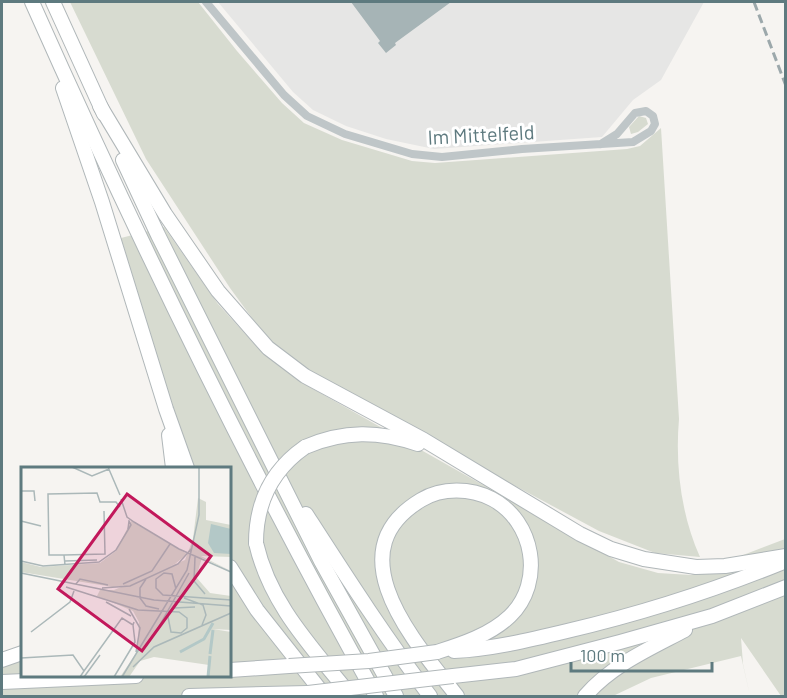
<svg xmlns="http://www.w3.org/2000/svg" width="787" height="698" font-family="Barlow,sans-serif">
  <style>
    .built { fill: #e6e6e5 }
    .green { fill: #d7dbd0 }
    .building { fill: #a6b4b6 }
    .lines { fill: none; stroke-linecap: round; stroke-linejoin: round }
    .motorway-casing { stroke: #b0b7b9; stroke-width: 16 }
    .minor { stroke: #bfc6c8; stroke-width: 8 }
    .motorway { stroke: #fff; stroke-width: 14 }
    .rail { stroke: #9ca8ab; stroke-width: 3; stroke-dasharray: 9 4.5; stroke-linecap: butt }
    .motorway-bridge-casing { stroke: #b0b7b9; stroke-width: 16; stroke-linecap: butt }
    .motorway-bridge { stroke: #fff; stroke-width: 14 }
    .labels { text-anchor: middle; stroke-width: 6; stroke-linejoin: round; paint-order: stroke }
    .street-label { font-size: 20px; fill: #5e7a7f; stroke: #fff }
    .inset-river { fill: none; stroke: #b3c8c7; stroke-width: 3 }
    .inset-road { fill: none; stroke: #abb8b9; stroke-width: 1.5 }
    .view { fill: #c2185b; fill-opacity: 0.15; stroke: #c2185b; stroke-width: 3 }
    .inset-edge { fill: none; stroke: #5e7a7f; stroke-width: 3 }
  </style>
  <rect width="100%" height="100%" fill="#f6f4f1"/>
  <path class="built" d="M 218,2 L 704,2 L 661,80 L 633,100 L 602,137 L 434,149 L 386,139 L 346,126 L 313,110 L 293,92 Z"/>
  <g class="green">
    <path d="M 70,2 L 198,2 L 237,51 L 282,103 L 304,123 L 342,140 L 412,161 L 435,163 L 627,149 L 640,146 L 661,128 L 679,419 C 675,465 681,515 700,557 L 655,553 L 599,531 L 426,438 L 303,368 L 271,344 L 230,288 L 146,159 Z"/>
    <path d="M 639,116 L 646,118 L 648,124 L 638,132 L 631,134 L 629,127 Z"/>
    <path d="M 164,227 L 218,304 L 259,349 L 299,381 L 619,562 L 658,573 L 691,575 L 785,539 L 785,696 L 781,696 L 741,638 L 743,664 L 750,696 L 741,656 L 651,678 L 613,696 L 2,696 L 2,664 L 22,655 L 22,676 L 230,676 L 230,468 L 177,468 L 147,323 L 121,238 Z"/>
  </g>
  <path class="building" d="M 351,2 L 451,2 L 395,43 L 396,45 L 386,53 L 378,43 L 380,41 Z"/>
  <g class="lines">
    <defs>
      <g id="motorway">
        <path d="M 32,2 C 137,238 250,471 376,696"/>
        <path d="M 53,2 L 104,114"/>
        <path d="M 63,88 L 102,202 L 166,409 L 187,468"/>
        <path d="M 100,106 L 165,214 L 218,291 L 268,348 L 305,376 L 424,440 L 580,534 L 611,549 L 644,559 L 696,567 L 725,566 L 786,556"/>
        <path d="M 123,160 L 158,235 L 321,561 L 396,696"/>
        <path d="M 169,435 L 173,468"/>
        <path d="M 305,447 C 344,430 379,431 418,444"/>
        <path d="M 306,514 C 346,576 385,637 430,696"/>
        <path d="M 256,543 C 270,605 313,648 351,696"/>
        <path d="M 230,567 L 257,610 L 325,696"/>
        <path d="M 454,651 C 492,649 530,640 567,631 C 640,614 712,591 781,563"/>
        <path d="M 437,652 C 462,644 490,635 510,616 C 545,582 534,521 492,499 C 471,488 442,487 421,500 C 333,553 417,644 457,696"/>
        <path d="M 2,660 L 22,653"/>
        <path d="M 230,670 L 289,666"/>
        <path d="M 453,676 L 516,669 L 620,642 L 712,616 L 786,587"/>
        <path d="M 2,682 L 136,676"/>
        <path d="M 189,696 L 308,693"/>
        <path d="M 585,696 C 612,665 649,649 685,630"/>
      </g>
    </defs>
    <use href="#motorway" class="motorway-casing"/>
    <path class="minor" d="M 206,2 L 284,95 L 307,116 L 345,134 L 412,154 L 442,157 L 522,149 L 633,142 L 651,131 L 655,124 L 653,116 L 646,111 L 635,113 L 617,134 L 601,144"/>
    <use href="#motorway" class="motorway"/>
    <path class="rail" d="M 754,2 L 786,86"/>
    <defs>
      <g id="motorway-bridge">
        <path d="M 256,543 C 256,503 272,470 305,447"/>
        <path d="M 289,666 L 369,661 L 437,652"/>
        <path d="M 308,693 L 453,676"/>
      </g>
    </defs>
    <use href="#motorway-bridge" class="motorway-bridge-casing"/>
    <use href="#motorway-bridge" class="motorway-bridge"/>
  </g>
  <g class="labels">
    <g class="street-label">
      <text transform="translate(481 135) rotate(-3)" y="7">Im Mittelfeld</text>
    </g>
  </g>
  <g transform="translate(21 467)">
    <rect width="210" height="210" fill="#f6f4f1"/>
    <path d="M 177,31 L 185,35 L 185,53 L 210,58 L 210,90 L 180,89 L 210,104 L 181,91 L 175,110 L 189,126 L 210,129 L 210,163 L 192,162 L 210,165 L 210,210 L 187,210 L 188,198 L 133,190 L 119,194 L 108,210 L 99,210 L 116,185 L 118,155 L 112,144 L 76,129 L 79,123 L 93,123 L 164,93 L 172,72 ZM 110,54 L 166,87 L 154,97 L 108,118 L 92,120 L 0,105 L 0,95 L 20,100 L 79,96 L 95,84 Z" fill="#d7dbd0"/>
    <path d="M 190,57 L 210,62 L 210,87 L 193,86 L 187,76 Z" fill="#b3c8c7"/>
    <path class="inset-river" d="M 159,185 L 183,172 L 192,156M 189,187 L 192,163M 187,210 L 189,189"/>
    <path class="inset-road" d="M 51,0 L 71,9 L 88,2M 87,0 L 99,28M 0,24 L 13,24 L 14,34M 100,32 L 106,50 L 113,55 L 158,82 L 210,105M 0,54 L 20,59M 43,88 L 84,87 L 83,44M 174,90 L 173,114 L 184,127M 0,94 L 22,99 L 78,95 L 95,83 L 110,58 L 108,54 L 107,62M 44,94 L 76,93M 44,98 L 43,88 L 28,88 L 27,27 L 76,26 L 79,35 L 95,35 L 99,40M 0,106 L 133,133 L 210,139M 125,112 L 119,121 L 119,131 L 125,139 L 138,142M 55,117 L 59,112 L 87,118M 102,117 L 131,104 L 149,77M 45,120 L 117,143 L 158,145 L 166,151 L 166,161 L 160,166 L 150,165 L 147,150M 81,121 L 109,119 L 157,97 L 171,81M 155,122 L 151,107 L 143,106 L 135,112 L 135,121 L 142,128 L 210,133M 163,131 L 182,138 L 185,148 L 181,158M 85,135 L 110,149M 153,141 L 174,140M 108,142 L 119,161 L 115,185M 136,163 L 168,106M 10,165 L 49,135 L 53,124M 0,191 L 52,188 L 63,204 L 59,210M 112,200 L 133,180 L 210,146M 63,204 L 101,151 L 112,158 L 113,155M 63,210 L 79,188M 93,210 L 114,175 L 112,158M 101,210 L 166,103 L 178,48 L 178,0"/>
    <path class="view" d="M 106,27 L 190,89 L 121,184 L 37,122 Z"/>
    <rect width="210" height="210" class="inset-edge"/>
  </g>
  <rect width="787" height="698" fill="none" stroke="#5e7a7f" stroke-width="6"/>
  <path d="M571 662v9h141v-9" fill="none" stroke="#5e7a7f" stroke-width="3"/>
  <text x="580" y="662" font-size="18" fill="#5e7a7f" stroke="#ffffff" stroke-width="4.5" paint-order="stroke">100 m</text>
</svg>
